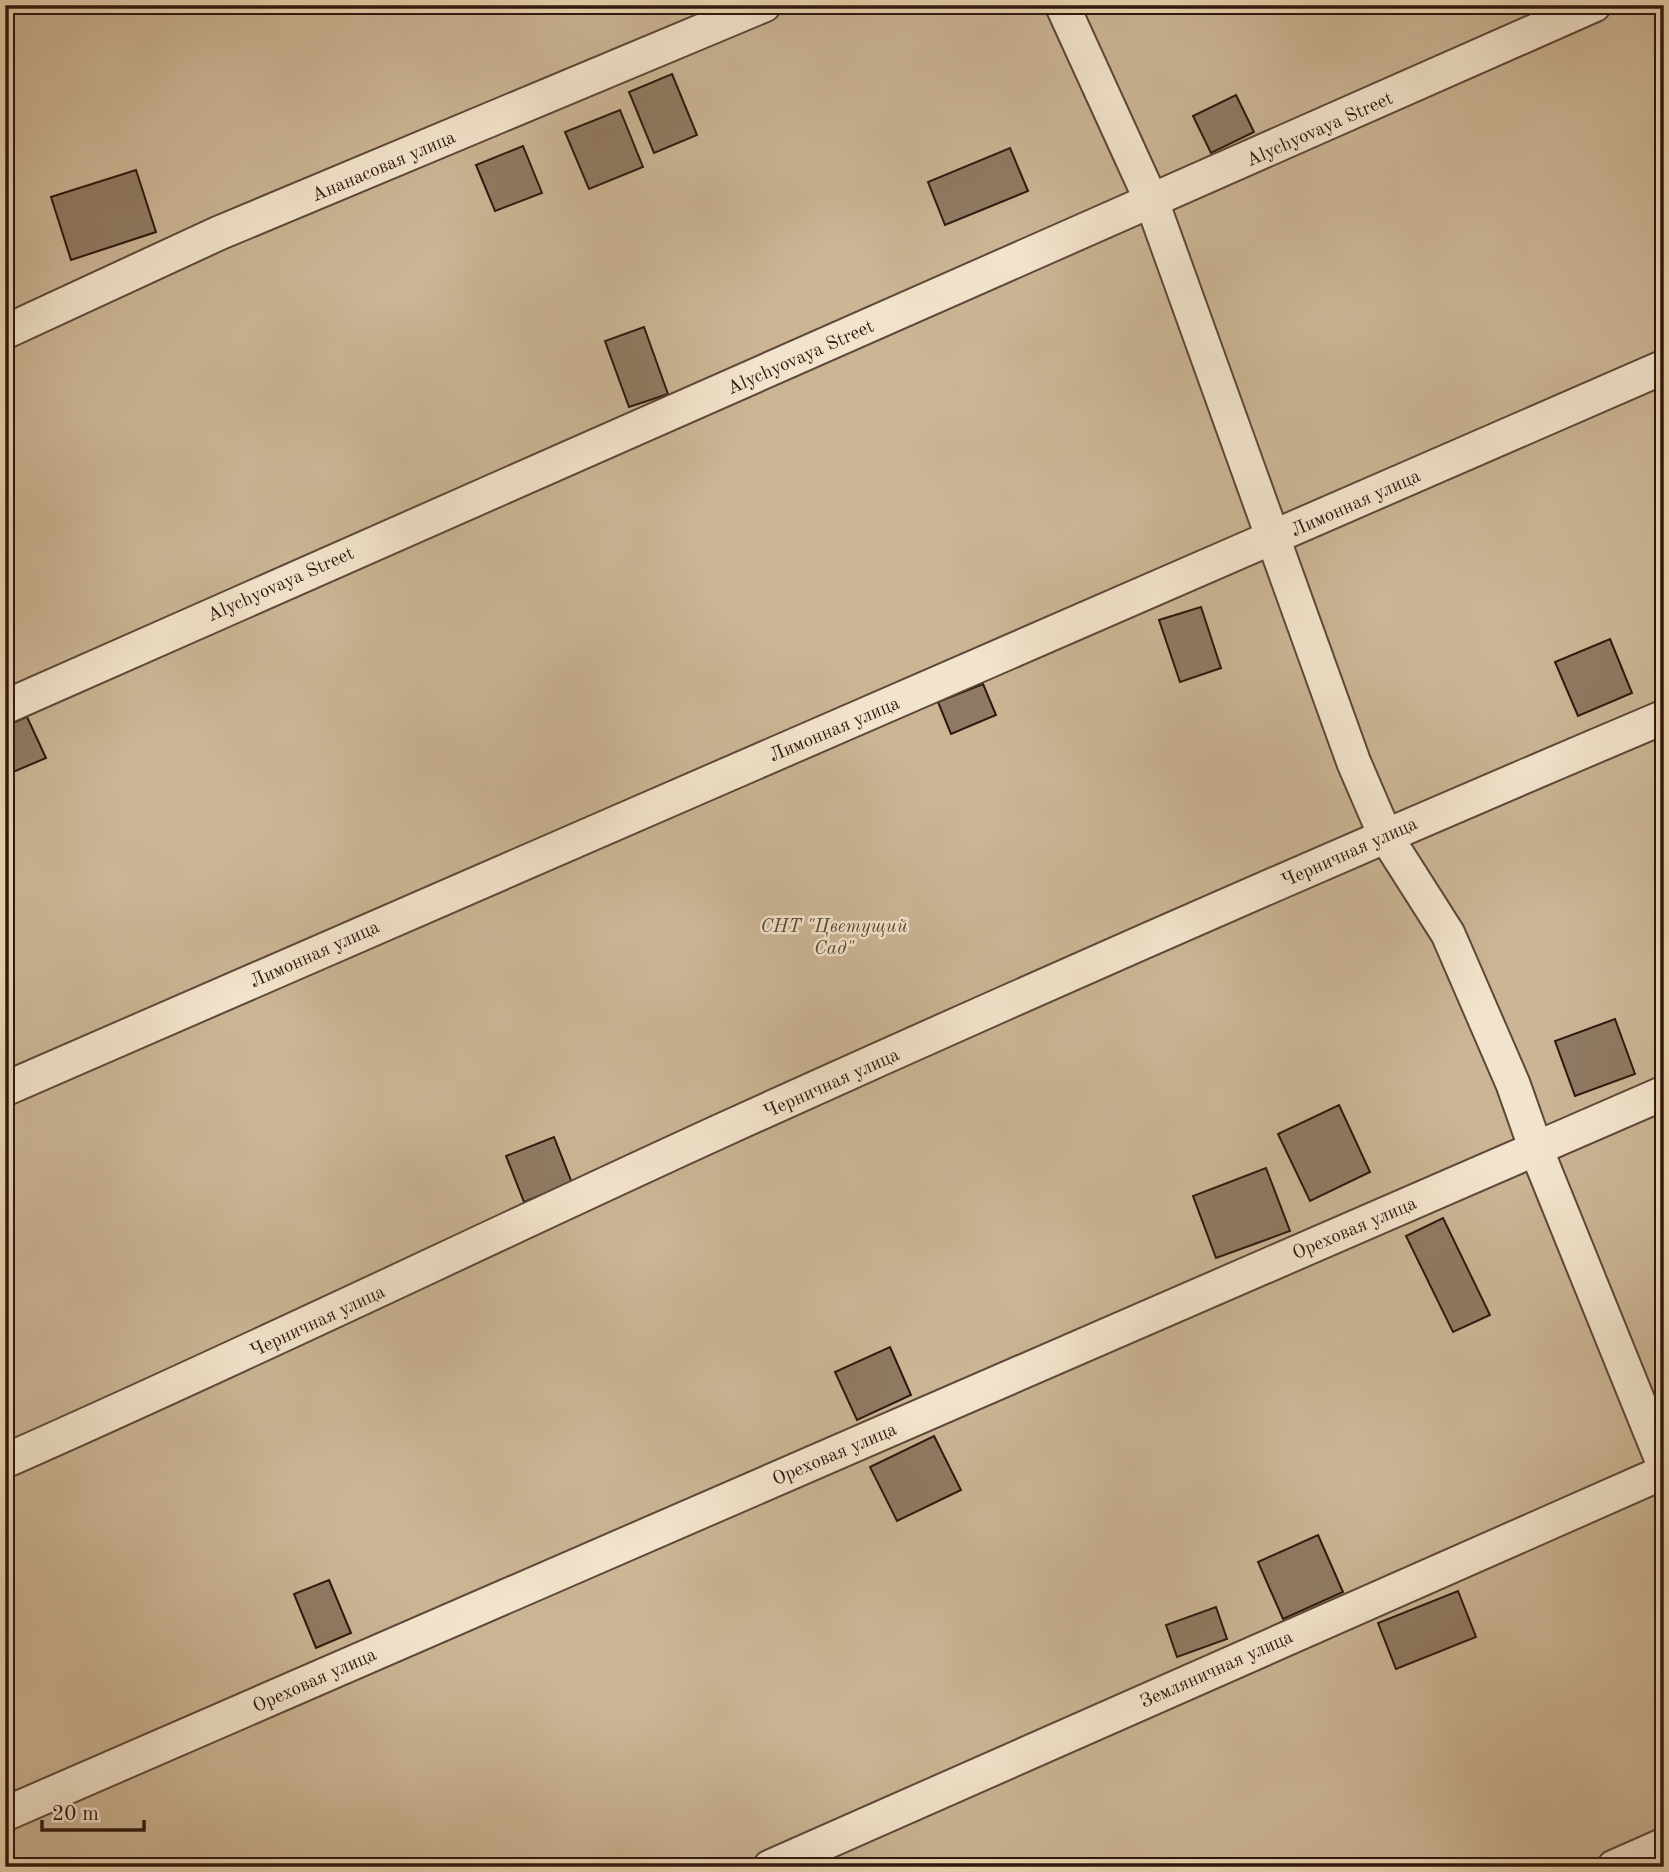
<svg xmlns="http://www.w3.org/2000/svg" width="1669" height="1872" font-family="'Old Standard TT',serif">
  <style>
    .green { fill: #cbb595; stroke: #7c6652; stroke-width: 2 }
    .building { fill: #907a63; stroke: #2e180f; stroke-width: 2 }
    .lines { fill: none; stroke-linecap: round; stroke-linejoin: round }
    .minor-casing { stroke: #5d4738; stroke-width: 37 }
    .minor { stroke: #f2e4cc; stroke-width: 33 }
    .labels { text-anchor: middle; stroke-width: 5; stroke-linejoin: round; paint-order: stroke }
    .street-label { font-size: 19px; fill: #2e180f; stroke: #f2e4cc }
    .park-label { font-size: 19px; font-style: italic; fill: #5d4737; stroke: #f2e4cc }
  </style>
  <rect width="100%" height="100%" fill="#ebd5b1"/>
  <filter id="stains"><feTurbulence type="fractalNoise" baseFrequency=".00286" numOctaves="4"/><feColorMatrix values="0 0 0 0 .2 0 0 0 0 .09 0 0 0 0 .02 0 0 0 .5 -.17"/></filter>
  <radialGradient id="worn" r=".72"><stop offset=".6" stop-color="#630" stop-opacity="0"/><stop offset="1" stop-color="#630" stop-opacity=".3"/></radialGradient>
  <rect class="green" x="5" y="5" width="1659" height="1862"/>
  <g class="building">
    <path d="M 672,74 L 697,135 L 654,153 L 629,92 Z"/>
    <path d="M 1236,95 L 1254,132 L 1211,153 L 1193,116 Z"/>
    <path d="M 620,110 L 643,167 L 589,189 L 565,132 Z"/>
    <path d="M 523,146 L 542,193 L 495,211 L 476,165 Z"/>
    <path d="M 1010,148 L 1028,191 L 945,225 L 928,182 Z"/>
    <path d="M 136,170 L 156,232 L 71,260 L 51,197 Z"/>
    <path d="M 644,327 L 668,394 L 629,407 L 605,341 Z"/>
    <path d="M 1201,607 L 1221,668 L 1180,682 L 1159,620 Z"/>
    <path d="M 1610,639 L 1632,693 L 1578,716 L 1555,662 Z"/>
    <path d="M 983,684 L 996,715 L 951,734 L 938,702 Z"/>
    <path d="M 27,717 L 46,758 L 6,775 L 5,726 Z"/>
    <path d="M 1615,1019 L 1635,1074 L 1575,1096 L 1555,1041 Z"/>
    <path d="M 1339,1105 L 1370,1172 L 1310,1201 L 1278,1134 Z"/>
    <path d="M 554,1137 L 572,1183 L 524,1202 L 506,1156 Z"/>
    <path d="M 1266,1168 L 1290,1231 L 1216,1258 L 1193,1196 Z"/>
    <path d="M 1443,1218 L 1490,1315 L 1453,1332 L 1406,1236 Z"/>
    <path d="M 890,1347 L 911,1395 L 857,1420 L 835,1372 Z"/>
    <path d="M 934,1436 L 961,1490 L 897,1521 L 870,1467 Z"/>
    <path d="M 1318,1535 L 1343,1592 L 1283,1619 L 1258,1562 Z"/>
    <path d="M 329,1580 L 351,1633 L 316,1648 L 294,1594 Z"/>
    <path d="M 1458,1591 L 1476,1637 L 1396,1669 L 1378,1623 Z"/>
    <path d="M 1216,1607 L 1227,1639 L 1177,1657 L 1166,1625 Z"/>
  </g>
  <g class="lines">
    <defs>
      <g id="minor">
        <path d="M 1062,5 L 1152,202 L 1354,763 L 1385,835 L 1448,934 L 1513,1084 L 1536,1149 L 1664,1465"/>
        <path d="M 5,332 L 219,233 L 764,5"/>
        <path d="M 5,707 L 1594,5"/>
        <path d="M 5,1089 L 1664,367"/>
        <path d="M 5,1461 C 248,1354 486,1238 727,1128 C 1038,987 1350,850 1664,717"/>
        <path d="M 5,1814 L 1664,1093"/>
        <path d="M 770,1867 L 1664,1472"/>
        <path d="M 1614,1867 L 1664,1845"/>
      </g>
    </defs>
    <use href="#minor" class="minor-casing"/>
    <use href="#minor" class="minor"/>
  </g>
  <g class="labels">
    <g class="street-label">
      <text transform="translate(1319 128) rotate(-24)" y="7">Alychyovaya Street</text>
      <text transform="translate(383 165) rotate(-23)" y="7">Ананасовая улица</text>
      <text transform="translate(800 356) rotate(-24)" y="7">Alychyovaya Street</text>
      <text transform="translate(1355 502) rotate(-24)" y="7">Лимонная улица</text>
      <text transform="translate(280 583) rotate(-24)" y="7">Alychyovaya Street</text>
      <text transform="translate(834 728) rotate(-23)" y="7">Лимонная улица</text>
      <text transform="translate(1349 851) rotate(-24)" y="7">Черничная улица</text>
      <text transform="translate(314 953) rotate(-24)" y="7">Лимонная улица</text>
      <text transform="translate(831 1082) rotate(-24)" y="7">Черничная улица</text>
      <text transform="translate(1354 1227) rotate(-23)" y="7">Ореховая улица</text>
      <text transform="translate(317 1320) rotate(-25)" y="7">Черничная улица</text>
      <text transform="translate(834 1453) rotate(-23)" y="7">Ореховая улица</text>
      <text transform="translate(1216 1668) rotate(-24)" y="7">Земляничная улица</text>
      <text transform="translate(314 1679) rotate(-24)" y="7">Ореховая улица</text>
    </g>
    <g class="park-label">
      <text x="834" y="932">СНТ "Цветущий<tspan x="834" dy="22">Сад"</tspan></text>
    </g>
  </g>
  <rect width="1669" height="1872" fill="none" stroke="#ebd5b1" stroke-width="28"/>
  <rect x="7" y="7" width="1655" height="1858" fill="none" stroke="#2e180f" stroke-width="3.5"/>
  <rect x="14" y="14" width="1641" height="1844" fill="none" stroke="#2e180f" stroke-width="2"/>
  <path d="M42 1820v10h102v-10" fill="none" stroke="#2e180f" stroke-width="3.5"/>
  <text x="52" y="1820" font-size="21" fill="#2e180f" stroke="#f2e4cc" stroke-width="5" paint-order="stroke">20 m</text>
  <rect width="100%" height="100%" filter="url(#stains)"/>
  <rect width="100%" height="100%" fill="url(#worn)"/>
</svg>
